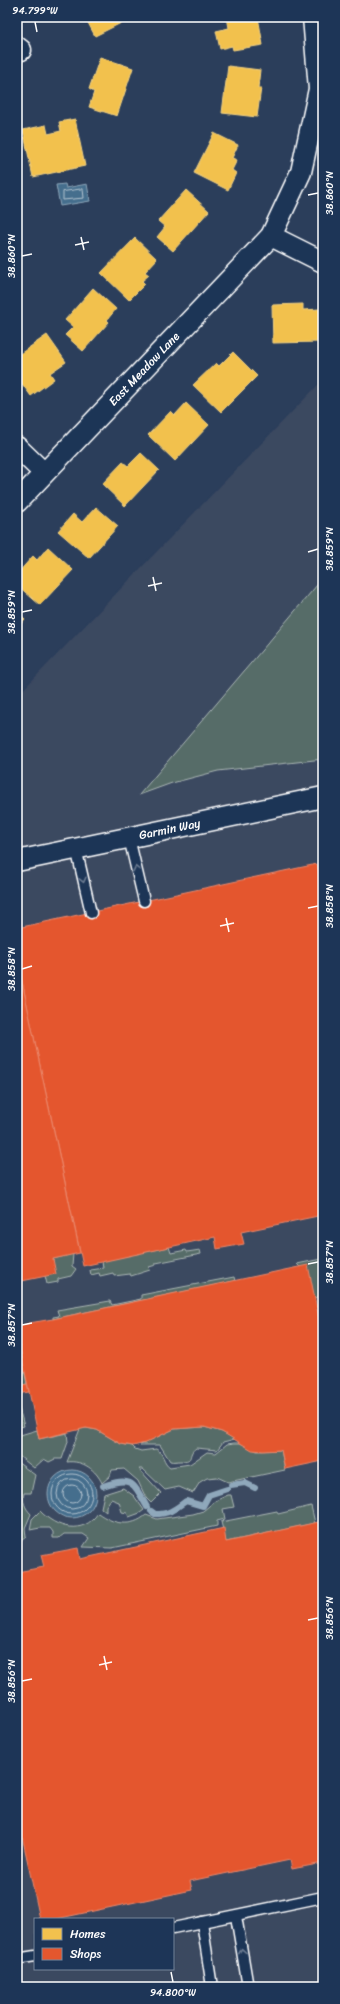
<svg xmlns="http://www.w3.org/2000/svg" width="340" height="2004" font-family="Sriracha,sans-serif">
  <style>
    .built { fill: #3b4860; fill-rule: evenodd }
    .green { fill: #566c68; stroke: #aab6b4 }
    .water { fill: #456e8d; stroke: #8fa8bb }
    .homes { fill: #f2c14e; stroke: #f6d483 }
    .shops { fill: #e4572e; stroke: #ec896d }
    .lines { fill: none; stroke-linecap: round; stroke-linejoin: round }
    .shore { stroke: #b5c5d1; stroke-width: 1 }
    .stream { stroke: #8fa8bb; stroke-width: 6 }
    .lane-casing { stroke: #fff; stroke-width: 13 }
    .street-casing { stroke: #fff; stroke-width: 23 }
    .lane { stroke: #1d3557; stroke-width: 10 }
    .street { stroke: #1d3557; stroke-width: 20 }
    .oneway { stroke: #6c7c92 }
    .ticks { fill: none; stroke: #fff; stroke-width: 1.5 }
    .labels { text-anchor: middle; stroke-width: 4; stroke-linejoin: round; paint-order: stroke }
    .street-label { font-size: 12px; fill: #fff; stroke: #1d3557 }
    .neatline { fill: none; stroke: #fff; stroke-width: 1.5 }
    .ticks-label { font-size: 10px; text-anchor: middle; fill: #fff }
  </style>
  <rect width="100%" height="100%" fill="#2b3e5b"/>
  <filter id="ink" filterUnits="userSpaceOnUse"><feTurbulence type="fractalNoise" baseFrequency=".025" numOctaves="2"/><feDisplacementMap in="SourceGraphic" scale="8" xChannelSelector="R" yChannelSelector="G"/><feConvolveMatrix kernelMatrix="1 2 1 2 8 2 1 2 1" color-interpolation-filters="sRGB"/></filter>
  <g filter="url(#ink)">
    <path class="built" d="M 323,382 L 323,1987 L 17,1987 L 17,696 L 318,385 ZM 35,1919 L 173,1919 L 173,1969 L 35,1969 Z"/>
    <g class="green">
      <path d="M 323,578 L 323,759 L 218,771 L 172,783 L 139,795 Z"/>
      <path d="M 169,1247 L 171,1253 L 186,1250 L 187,1252 L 200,1250 L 201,1254 L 156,1263 L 156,1265 L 149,1267 L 150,1270 L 131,1276 L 130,1274 L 114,1276 L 113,1273 L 100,1276 L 99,1273 L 91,1275 L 90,1270 L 103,1268 L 102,1261 Z"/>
      <path d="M 73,1254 L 72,1266 L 76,1269 L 71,1276 L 58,1279 L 58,1282 L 47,1284 L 45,1276 L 53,1259 Z"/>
      <path d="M 321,1259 L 323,1264 L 323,1286 L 321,1287 L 322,1294 L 315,1298 L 300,1267 L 297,1264 Z"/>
      <path d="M 234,1277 L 235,1281 L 53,1319 L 53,1317 L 59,1316 L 57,1310 L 110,1301 L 112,1305 L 141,1299 L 141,1295 Z"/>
      <path d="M 17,1346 L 19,1346 L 27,1384 L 17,1386 Z"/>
      <path d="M 17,1408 L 19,1408 L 24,1426 L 17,1428 Z"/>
      <path d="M 204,1427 L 222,1432 L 235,1439 L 223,1442 L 217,1450 L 196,1448 C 186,1455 196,1461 180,1461 C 176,1461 174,1462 170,1461 L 160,1445 L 140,1445 L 174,1429 Z"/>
      <path d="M 86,1428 L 97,1430 L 121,1444 L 132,1446 L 135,1449 L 141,1451 L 156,1449 C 164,1453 163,1463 170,1467 L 190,1464 L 207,1452 L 216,1453 L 227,1444 L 234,1443 L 240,1443 L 257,1451 L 281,1450 L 285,1470 L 228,1482 L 217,1477 L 207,1478 L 200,1482 L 193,1493 L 179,1487 L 165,1490 L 143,1469 L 139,1469 L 161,1493 L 151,1503 L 146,1498 L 138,1481 L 124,1469 L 112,1470 L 110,1476 L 102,1483 C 96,1470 83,1460 67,1462 L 80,1429 Z"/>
      <path d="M 37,1430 L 39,1439 L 67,1433 L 68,1442 L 62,1459 L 55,1459 L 49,1462 L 44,1459 L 34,1468 L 19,1456 L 17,1454 L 17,1436 Z"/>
      <path d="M 17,1462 L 35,1475 L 31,1493 L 24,1493 C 22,1501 25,1508 31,1514 L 25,1528 L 26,1537 L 17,1544 Z"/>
      <path d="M 123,1488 L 134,1496 L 144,1510 L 140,1513 L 129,1517 L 127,1513 L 122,1512 L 119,1502 L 111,1499 L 106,1506 L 106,1512 L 101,1508 L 104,1494 Z"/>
      <path d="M 228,1495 L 231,1495 L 234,1507 L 223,1509 L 225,1519 L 217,1521 L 217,1526 L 112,1548 L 83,1547 L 89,1538 L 83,1534 L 64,1534 L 59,1538 L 53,1538 L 53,1532 L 50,1528 L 40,1528 L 30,1530 L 32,1519 L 40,1511 C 56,1528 83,1536 98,1513 C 113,1524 131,1528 146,1515 L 157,1519 L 193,1514 L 203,1511 L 215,1501 Z"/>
      <path d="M 311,1506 L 315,1523 L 226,1542 L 221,1522 L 277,1511 L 278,1514 Z"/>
    </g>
    <g class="water">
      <path d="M 65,184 L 66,188 L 87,184 L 90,201 L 60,206 L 56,185 Z"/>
      <circle cx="72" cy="1494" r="24"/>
    </g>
    <g class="homes">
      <path d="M 85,17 L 125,17 L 127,20 L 95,36 Z"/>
      <path d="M 227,17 L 258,17 L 263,45 L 233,50 L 232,46 L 220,49 L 216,31 L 229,28 Z"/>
      <path d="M 100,57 L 133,68 L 117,116 L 89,107 L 94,92 L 89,89 Z"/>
      <path d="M 228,66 L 260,70 L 258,88 L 261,88 L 257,117 L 222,113 Z"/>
      <path d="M 75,119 L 85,166 L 33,177 L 23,130 L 46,125 L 48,134 L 61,131 L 59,122 Z"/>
      <path d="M 214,133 L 238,145 L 232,158 L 237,160 L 232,170 L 236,173 L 228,190 L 194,173 Z"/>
      <path d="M 186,190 L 209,211 L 173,251 L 157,237 L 165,227 L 158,221 Z"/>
      <path d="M 135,238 L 157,259 L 145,272 L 149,275 L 142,281 L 145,284 L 129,300 L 101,273 Z"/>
      <path d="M 93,288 L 116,309 L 107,320 L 109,322 L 83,351 L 65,335 L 73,327 L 65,320 Z"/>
      <path d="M 303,304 L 303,310 L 320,309 L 321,342 L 273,343 L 272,305 Z"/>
      <path d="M 47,335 L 66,362 L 50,373 L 54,379 L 31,396 L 17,377 L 17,356 Z"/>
      <path d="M 233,352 L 257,376 L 221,412 L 193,385 L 216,363 L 219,366 Z"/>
      <path d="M 186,403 L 209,425 L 175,461 L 148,435 L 171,411 L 175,415 Z"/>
      <path d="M 141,453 L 159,470 L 125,506 L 102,484 L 123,462 L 128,466 Z"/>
      <path d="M 96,507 L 118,526 L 89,558 L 58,531 L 73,514 L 82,522 Z"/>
      <path d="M 48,547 L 73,570 L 40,605 L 17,585 L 17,574 L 33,556 L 37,560 Z"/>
      <path d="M 17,612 L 25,619 L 17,628 Z"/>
    </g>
    <g class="shops">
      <path d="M 317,864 L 323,890 L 323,1215 L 241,1232 L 244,1244 L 217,1249 L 215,1237 L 83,1266 L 17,958 L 17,928 Z"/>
      <path d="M 17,958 L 80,1253 L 53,1259 L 56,1274 L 17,1282 Z"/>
      <path d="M 308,1265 L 323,1338 L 323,1461 L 285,1469 L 281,1450 L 263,1451 L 252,1450 L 222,1432 L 204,1427 L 174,1429 L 145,1443 L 133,1446 L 121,1444 L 97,1430 L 86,1428 L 39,1439 L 17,1334 L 18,1327 L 29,1323 L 53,1319 Z"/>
      <path d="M 27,1384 L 29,1392 L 17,1394 L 17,1386 Z"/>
      <path d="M 323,1521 L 323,1863 L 292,1869 L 290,1860 L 190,1881 L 192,1890 L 56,1919 L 40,1919 L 17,1813 L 17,1572 L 44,1567 L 41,1555 L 78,1548 L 80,1559 L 224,1528 L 226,1542 Z"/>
    </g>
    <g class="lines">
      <g class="shore">
        <path d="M 83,189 L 84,198 L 63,200 L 63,192 Z"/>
        <circle cx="72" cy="1494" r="20"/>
        <circle cx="72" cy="1494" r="15"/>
        <circle cx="72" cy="1494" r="9"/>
      </g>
      <g class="stream">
        <path d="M 231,1485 L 245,1483 L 255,1488"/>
        <path d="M 103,1486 C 132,1476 133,1482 147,1507"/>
        <path d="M 151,1511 L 155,1514 C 170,1514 175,1509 186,1501 L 203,1506 L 209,1495 L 227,1489"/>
      </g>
      <defs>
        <g id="lane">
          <path d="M 129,838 L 144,901"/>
          <path d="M 76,848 L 91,913"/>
          <path d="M 236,1916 L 248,1987"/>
          <path d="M 202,1922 L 212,1987"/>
          <path d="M 173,1928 L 323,1897"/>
          <path d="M 17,1959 L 35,1956"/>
        </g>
        <g id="street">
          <path d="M 17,47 L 21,50"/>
          <path d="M 271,236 L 323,262"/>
          <path d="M 17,447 L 44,473"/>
          <path id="s1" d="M 17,502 L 271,236 L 301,172 L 319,89 L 313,17"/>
          <path id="s2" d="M 17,861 L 323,797"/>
        </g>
      </defs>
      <use href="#lane" class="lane-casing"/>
      <use href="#street" class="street-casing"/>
      <use href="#lane" class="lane"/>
      <use href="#street" class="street"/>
    </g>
    <defs><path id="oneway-chevron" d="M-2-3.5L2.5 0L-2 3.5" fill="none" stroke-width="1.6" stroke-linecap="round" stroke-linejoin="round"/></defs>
    <g class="oneway">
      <use href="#oneway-chevron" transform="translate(136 869) rotate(-103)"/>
      <use href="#oneway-chevron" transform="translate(83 880) rotate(77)"/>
      <use href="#oneway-chevron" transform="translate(242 1951) rotate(-100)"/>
    </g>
  </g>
  <path class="ticks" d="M 35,22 L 37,32M 308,195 L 318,193M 81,237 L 84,250M 75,245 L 89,242M 22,256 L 32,254M 308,552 L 318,549M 153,577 L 156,591M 148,586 L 162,583M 22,612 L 32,610M 308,908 L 318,906M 226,918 L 229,932M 220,926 L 234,923M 22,969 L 32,966M 308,1264 L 318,1262M 22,1325 L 32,1323M 308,1620 L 318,1618M 104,1656 L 107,1670M 99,1665 L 112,1662M 22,1681 L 32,1679M 171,1972 L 173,1982"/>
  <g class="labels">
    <g class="street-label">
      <text dy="4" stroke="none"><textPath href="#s1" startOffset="184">East Meadow Lane</textPath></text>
      <text dy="4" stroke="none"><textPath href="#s2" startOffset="156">Garmin Way</textPath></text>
    </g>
  </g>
  <rect width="340" height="2004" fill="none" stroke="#1d3557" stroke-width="44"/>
  <rect x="34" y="1918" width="140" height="52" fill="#1d3557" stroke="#77869a"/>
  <rect x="42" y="1928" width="20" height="12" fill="#f2c14e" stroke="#77869a"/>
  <text x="70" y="1938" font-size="12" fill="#ffffff">Homes</text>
  <rect x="42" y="1948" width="20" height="12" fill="#e4572e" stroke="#77869a"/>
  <text x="70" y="1958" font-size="12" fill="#ffffff">Shops</text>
  <rect x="22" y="22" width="296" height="1960" class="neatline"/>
  <g class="ticks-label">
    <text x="35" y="14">94.799°W</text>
    <text transform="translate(329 193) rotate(-90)" y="4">38.860°N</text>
    <text transform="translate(11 256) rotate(-90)" y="4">38.860°N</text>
    <text transform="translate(329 549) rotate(-90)" y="4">38.859°N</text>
    <text transform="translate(11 612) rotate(-90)" y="4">38.859°N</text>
    <text transform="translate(329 906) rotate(-90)" y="4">38.858°N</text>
    <text transform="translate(11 969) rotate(-90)" y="4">38.858°N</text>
    <text transform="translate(329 1262) rotate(-90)" y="4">38.857°N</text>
    <text transform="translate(11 1325) rotate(-90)" y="4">38.857°N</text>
    <text transform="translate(329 1618) rotate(-90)" y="4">38.856°N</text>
    <text transform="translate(11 1681) rotate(-90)" y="4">38.856°N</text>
    <text x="173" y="1996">94.800°W</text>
  </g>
</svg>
